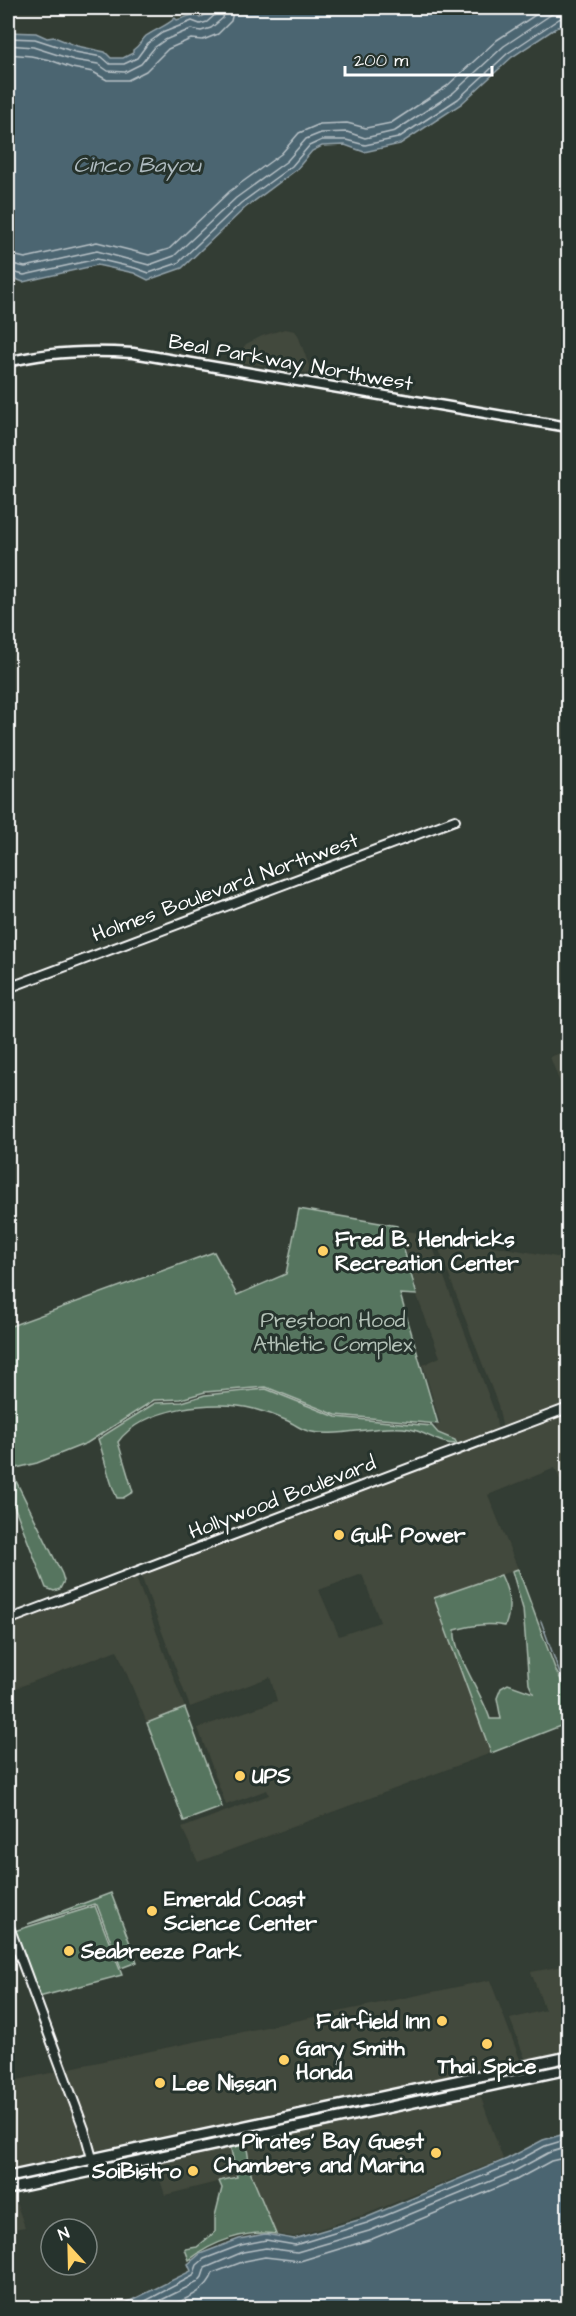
<svg xmlns="http://www.w3.org/2000/svg" width="576" height="2316" font-family="'Architects Daughter',sans-serif">
  <style>
    .built { fill: #42483c; fill-rule: evenodd }
    .green { fill: #56755e; stroke: #aabaae; stroke-width: 1.5 }
    .water { fill: #4c6571; stroke: #94a3aa; stroke-width: 1.5 }
    .lines { fill: none; stroke-linecap: round; stroke-linejoin: round }
    .shore { stroke: #b7c1c6; stroke-width: 1.5 }
    .stream { stroke: #94a3aa; stroke-width: 1.5 }
    .tertiary-casing { stroke: #fff; stroke-width: 12 }
    .secondary-casing { stroke: #fff; stroke-width: 13 }
    .trunk-casing { stroke: #fff; stroke-width: 14 }
    .tertiary { stroke: #26332d; stroke-width: 8 }
    .secondary { stroke: #26332d; stroke-width: 8 }
    .trunk { stroke: #26332d; stroke-width: 9 }
    .poi-dot { fill: #ffd166; stroke: #26332d; stroke-width: 2 }
    .labels { text-anchor: middle; stroke-width: 6; stroke-linejoin: round; paint-order: stroke }
    .street-label { font-size: 21px; fill: #fff; stroke: #26332d }
    .poi-label { font-size: 21px; font-weight: bold; fill: #fff; stroke: #26332d; text-anchor: start }
    .park-label { font-size: 21px; fill: #b3c1b7; stroke: #26332d }
    .water-label { font-size: 22px; font-style: italic; fill: #aebabf; stroke: #26332d }
  </style>
  <rect width="100%" height="100%" fill="#333d34"/>
  <filter id="ink" filterUnits="userSpaceOnUse"><feTurbulence type="fractalNoise" baseFrequency=".0167" numOctaves="2"/><feDisplacementMap in="SourceGraphic" scale="12" xChannelSelector="R" yChannelSelector="G"/><feConvolveMatrix kernelMatrix="1 2 1 2 8 2 1 2 1" color-interpolation-filters="sRGB"/></filter>
  <g filter="url(#ink)">
    <g class="built">
      <path d="M 285,329 L 295,331 L 298,335 L 312,374 L 239,362 L 241,351 L 246,344 L 262,336 Z"/>
      <path d="M 568,1050 L 568,1103 L 550,1057 Z"/>
      <path d="M 400,1230 L 432,1235 L 432,1245 L 495,1413 L 498,1432 L 458,1447 L 455,1440 L 437,1432 L 436,1426 L 440,1423 L 423,1365 L 440,1357 L 417,1296 L 418,1294 Z"/>
      <path d="M 437,1236 L 568,1259 L 568,1405 L 503,1430 L 498,1405 L 437,1244 Z"/>
      <path d="M 568,1412 L 568,1490 L 565,1491 L 555,1468 L 488,1495 L 518,1569 L 434,1598 L 491,1753 L 198,1862 L 182,1828 L 269,1795 L 267,1790 L 226,1805 L 198,1728 L 277,1701 L 270,1677 L 190,1707 L 140,1573 ZM 362,1574 L 380,1622 L 339,1636 L 319,1590 Z"/>
      <path d="M 135,1575 L 185,1708 L 147,1723 L 117,1650 L 8,1691 L 8,1623 Z"/>
      <path d="M 568,1965 L 568,2052 L 526,2061 L 510,2019 L 545,2010 L 531,1972 Z"/>
      <path d="M 490,1980 L 521,2062 L 94,2151 L 65,2069 Z"/>
      <path d="M 60,2071 L 89,2152 L 8,2170 L 8,2082 Z"/>
      <path d="M 479,2092 L 503,2159 L 364,2215 L 294,2237 L 276,2234 L 251,2174 L 246,2142 Z"/>
      <path d="M 230,2145 L 237,2177 L 165,2195 L 154,2162 Z"/>
      <path d="M 12,2192 L 25,2227 L 8,2230 L 8,2193 Z"/>
    </g>
    <g class="green">
      <path d="M 299,1209 L 397,1226 L 417,1295 L 400,1294 L 438,1424 L 336,1415 L 266,1387 L 205,1392 L 181,1399 L 154,1400 L 87,1443 L 37,1463 L 8,1470 L 8,1327 L 214,1252 L 237,1295 L 286,1274 Z"/>
      <path d="M 266,1389 L 336,1417 L 432,1426 L 438,1433 L 455,1440 L 457,1444 C 438,1444 426,1432 410,1429 C 381,1423 332,1440 305,1430 C 299,1428 294,1424 288,1421 C 277,1416 266,1412 254,1409 C 215,1399 143,1407 118,1442 L 133,1492 L 123,1498 L 117,1498 C 108,1479 105,1458 98,1439 L 155,1403 L 182,1402 L 205,1395 Z"/>
      <path d="M 8,1473 L 12,1473 L 62,1574 L 64,1581 L 60,1589 L 54,1591 L 46,1588 L 8,1490 Z"/>
      <path d="M 518,1569 L 556,1671 L 568,1692 L 568,1723 L 491,1753 L 434,1598 L 501,1575 C 509,1591 512,1609 505,1626 C 487,1623 473,1625 455,1630 C 452,1651 483,1695 490,1719 L 501,1719 L 497,1698 L 501,1688 L 508,1684 L 533,1693 L 529,1684 L 523,1609 L 512,1571 Z"/>
      <path d="M 185,1708 L 222,1807 L 184,1821 L 147,1723 Z"/>
      <path d="M 111,1893 L 137,1962 L 121,1968 L 97,1905 L 94,1904 L 28,1924 Z"/>
      <path d="M 95,1906 L 122,1975 L 35,1998 L 11,1932 Z"/>
      <path d="M 246,2142 L 251,2174 L 276,2234 C 247,2229 212,2242 189,2260 L 185,2249 L 197,2247 L 215,2232 L 215,2216 L 222,2188 L 219,2181 L 237,2177 L 230,2145 Z"/>
    </g>
    <g class="water">
      <path d="M 215,8 L 568,8 L 568,20 L 512,57 L 461,104 L 400,144 L 364,152 L 345,145 L 322,146 L 312,151 L 296,170 L 245,208 L 182,268 L 148,280 L 134,273 L 97,265 L 23,282 L 8,276 L 8,32 L 36,33 L 47,38 L 54,37 L 77,46 L 105,52 L 111,58 L 123,58 L 133,53 L 133,50 C 140,45 141,41 146,36 C 156,29 167,26 175,18 L 177,20 L 195,14 L 200,18 Z"/>
      <path d="M 568,2133 L 568,2308 L 109,2308 L 127,2307 L 126,2303 L 191,2271 L 188,2264 L 200,2254 L 239,2239 L 265,2234 L 294,2239 L 365,2218 L 507,2159 L 543,2140 Z"/>
    </g>
    <g class="lines">
      <g class="shore">
        <path d="M 8,38 L 35,39 L 75,52 L 102,57 L 110,64 L 124,64 L 137,58 L 148,43 L 162,33 L 192,21 L 200,24 L 207,22 L 217,13 L 218,8"/>
        <path d="M 8,45 L 33,47 L 74,60 L 98,64 L 108,71 L 125,72 L 141,64 L 155,47 L 165,40 L 191,29 L 201,31 L 211,28 L 223,18 L 225,8"/>
        <path d="M 8,54 L 31,56 L 50,60 L 72,68 L 93,72 L 107,80 L 128,80 L 146,71 L 168,49 L 191,39 L 203,40 L 218,34 L 231,21 L 234,8"/>
        <path d="M 8,254 L 25,258 L 97,242 L 149,255 L 169,249 L 230,191 L 281,154 L 299,133 L 320,124 L 347,123 L 366,128 L 391,123 L 447,86 L 497,40 L 546,8"/>
        <path d="M 8,263 L 25,267 L 97,251 L 149,265 L 174,256 L 236,198 L 287,161 L 306,139 L 321,133 L 347,132 L 365,138 L 395,131 L 453,93 L 504,46 L 555,12 L 568,8"/>
        <path d="M 8,271 L 24,275 L 97,259 L 135,268 L 149,273 L 178,263 L 241,203 L 292,166 L 309,146 L 322,140 L 346,140 L 365,145 L 398,138 L 458,99 L 508,53 L 559,19 L 568,16"/>
        <path d="M 132,2308 L 193,2276 L 197,2265 L 204,2259 L 241,2245 L 266,2240 L 295,2245 L 367,2223 L 510,2165 L 545,2146 L 568,2139"/>
        <path d="M 145,2308 L 198,2282 L 202,2277 L 205,2268 L 243,2252 L 266,2248 L 297,2252 L 369,2231 L 513,2172 L 548,2153 L 568,2147"/>
        <path d="M 166,2308 C 184,2299 206,2293 213,2273 L 245,2261 L 265,2257 L 300,2261 L 372,2239 L 516,2180 L 551,2161 L 568,2157"/>
      </g>
      <path class="stream" d="M 541,1621 L 560,1674 L 568,1688"/>
      <defs>
        <g id="tertiary">
          <path d="M 8,988 L 455,820"/>
          <path d="M 8,1620 L 568,1408"/>
          <path d="M 8,1924 L 84,2129 L 95,2169"/>
        </g>
        <path id="secondary" d="M 8,362 C 49,351 90,350 133,353 L 568,427"/>
        <g id="trunk">
          <path d="M 8,2177 L 568,2057"/>
          <path d="M 8,2189 L 568,2069"/>
        </g>
      </defs>
      <use href="#tertiary" class="tertiary-casing"/>
      <use href="#secondary" class="secondary-casing"/>
      <use href="#trunk" class="trunk-casing"/>
      <use href="#tertiary" class="tertiary"/>
      <use href="#secondary" class="secondary"/>
      <use href="#trunk" class="trunk"/>
    </g>
  </g>
  <g class="poi-dot">
    <circle cx="323" cy="1251" r="6"/>
    <circle cx="339" cy="1535" r="6"/>
    <circle cx="240" cy="1776" r="6"/>
    <circle cx="152" cy="1911" r="6"/>
    <circle cx="69" cy="1951" r="6"/>
    <circle cx="442" cy="2021" r="6"/>
    <circle cx="487" cy="2044" r="6"/>
    <circle cx="284" cy="2060" r="6"/>
    <circle cx="160" cy="2083" r="6"/>
    <circle cx="436" cy="2153" r="6"/>
    <circle cx="193" cy="2171" r="6"/>
  </g>
  <g class="labels">
    <g class="street-label">
      <text transform="translate(291 362) rotate(10)" y="7">Beal Parkway Northwest</text>
      <text transform="translate(225 887) rotate(-20)" y="7">Holmes Boulevard Northwest</text>
      <text transform="translate(282 1497) rotate(-21)" y="7">Hollywood Boulevard</text>
    </g>
    <g class="poi-label">
      <text x="335" y="1246">Fred B. Hendricks<tspan x="335" dy="24">Recreation Center</tspan></text>
      <text x="351" y="1542">Gulf Power</text>
      <text x="252" y="1783">UPS</text>
      <text x="164" y="1906">Emerald Coast<tspan x="164" dy="24">Science Center</tspan></text>
      <text x="81" y="1958">Seabreeze Park</text>
      <text x="430" y="2028" text-anchor="end">Fairfield Inn</text>
      <text x="296" y="2055">Gary Smith<tspan x="296" dy="24">Honda</tspan></text>
      <text x="487" y="2073" text-anchor="middle">Thai Spice</text>
      <text x="172" y="2090">Lee Nissan</text>
      <text x="424" y="2148" text-anchor="end">Pirates' Bay Guest<tspan x="424" dy="24">Chambers and Marina</tspan></text>
      <text x="181" y="2178" text-anchor="end">SoiBistro</text>
    </g>
    <g class="park-label">
      <text x="333" y="1327">Prestoon Hood<tspan x="333" dy="24">Athletic Complex</tspan></text>
    </g>
    <g class="water-label">
      <text x="137" y="172">Cinco Bayou</text>
    </g>
  </g>
  <rect width="576" height="2316" fill="none" stroke="#26332d" stroke-width="30"/>
  <rect x="15" y="15" width="546" height="2286" fill="none" stroke="#fff" stroke-width="2" filter="url(#ink)"/>
  <g transform="translate(69 2247) rotate(338)"><circle r="28" fill="#26332d" stroke="#7d8581" stroke-width="1.5"/>
  <path d="M0-4.5L10 22L0 15L-10 22Z" fill="#ffd166"/>
  <text y="-9" font-size="16" font-weight="bold" text-anchor="middle" fill="#ffffff">N</text>
  </g>
  <path d="M345 66v9h147v-9" fill="none" stroke="#ffffff" stroke-width="3"/>
  <text x="354" y="66" font-size="18" fill="#ffffff" stroke="#26332d" stroke-width="4.5" paint-order="stroke">200 m</text>
</svg>
